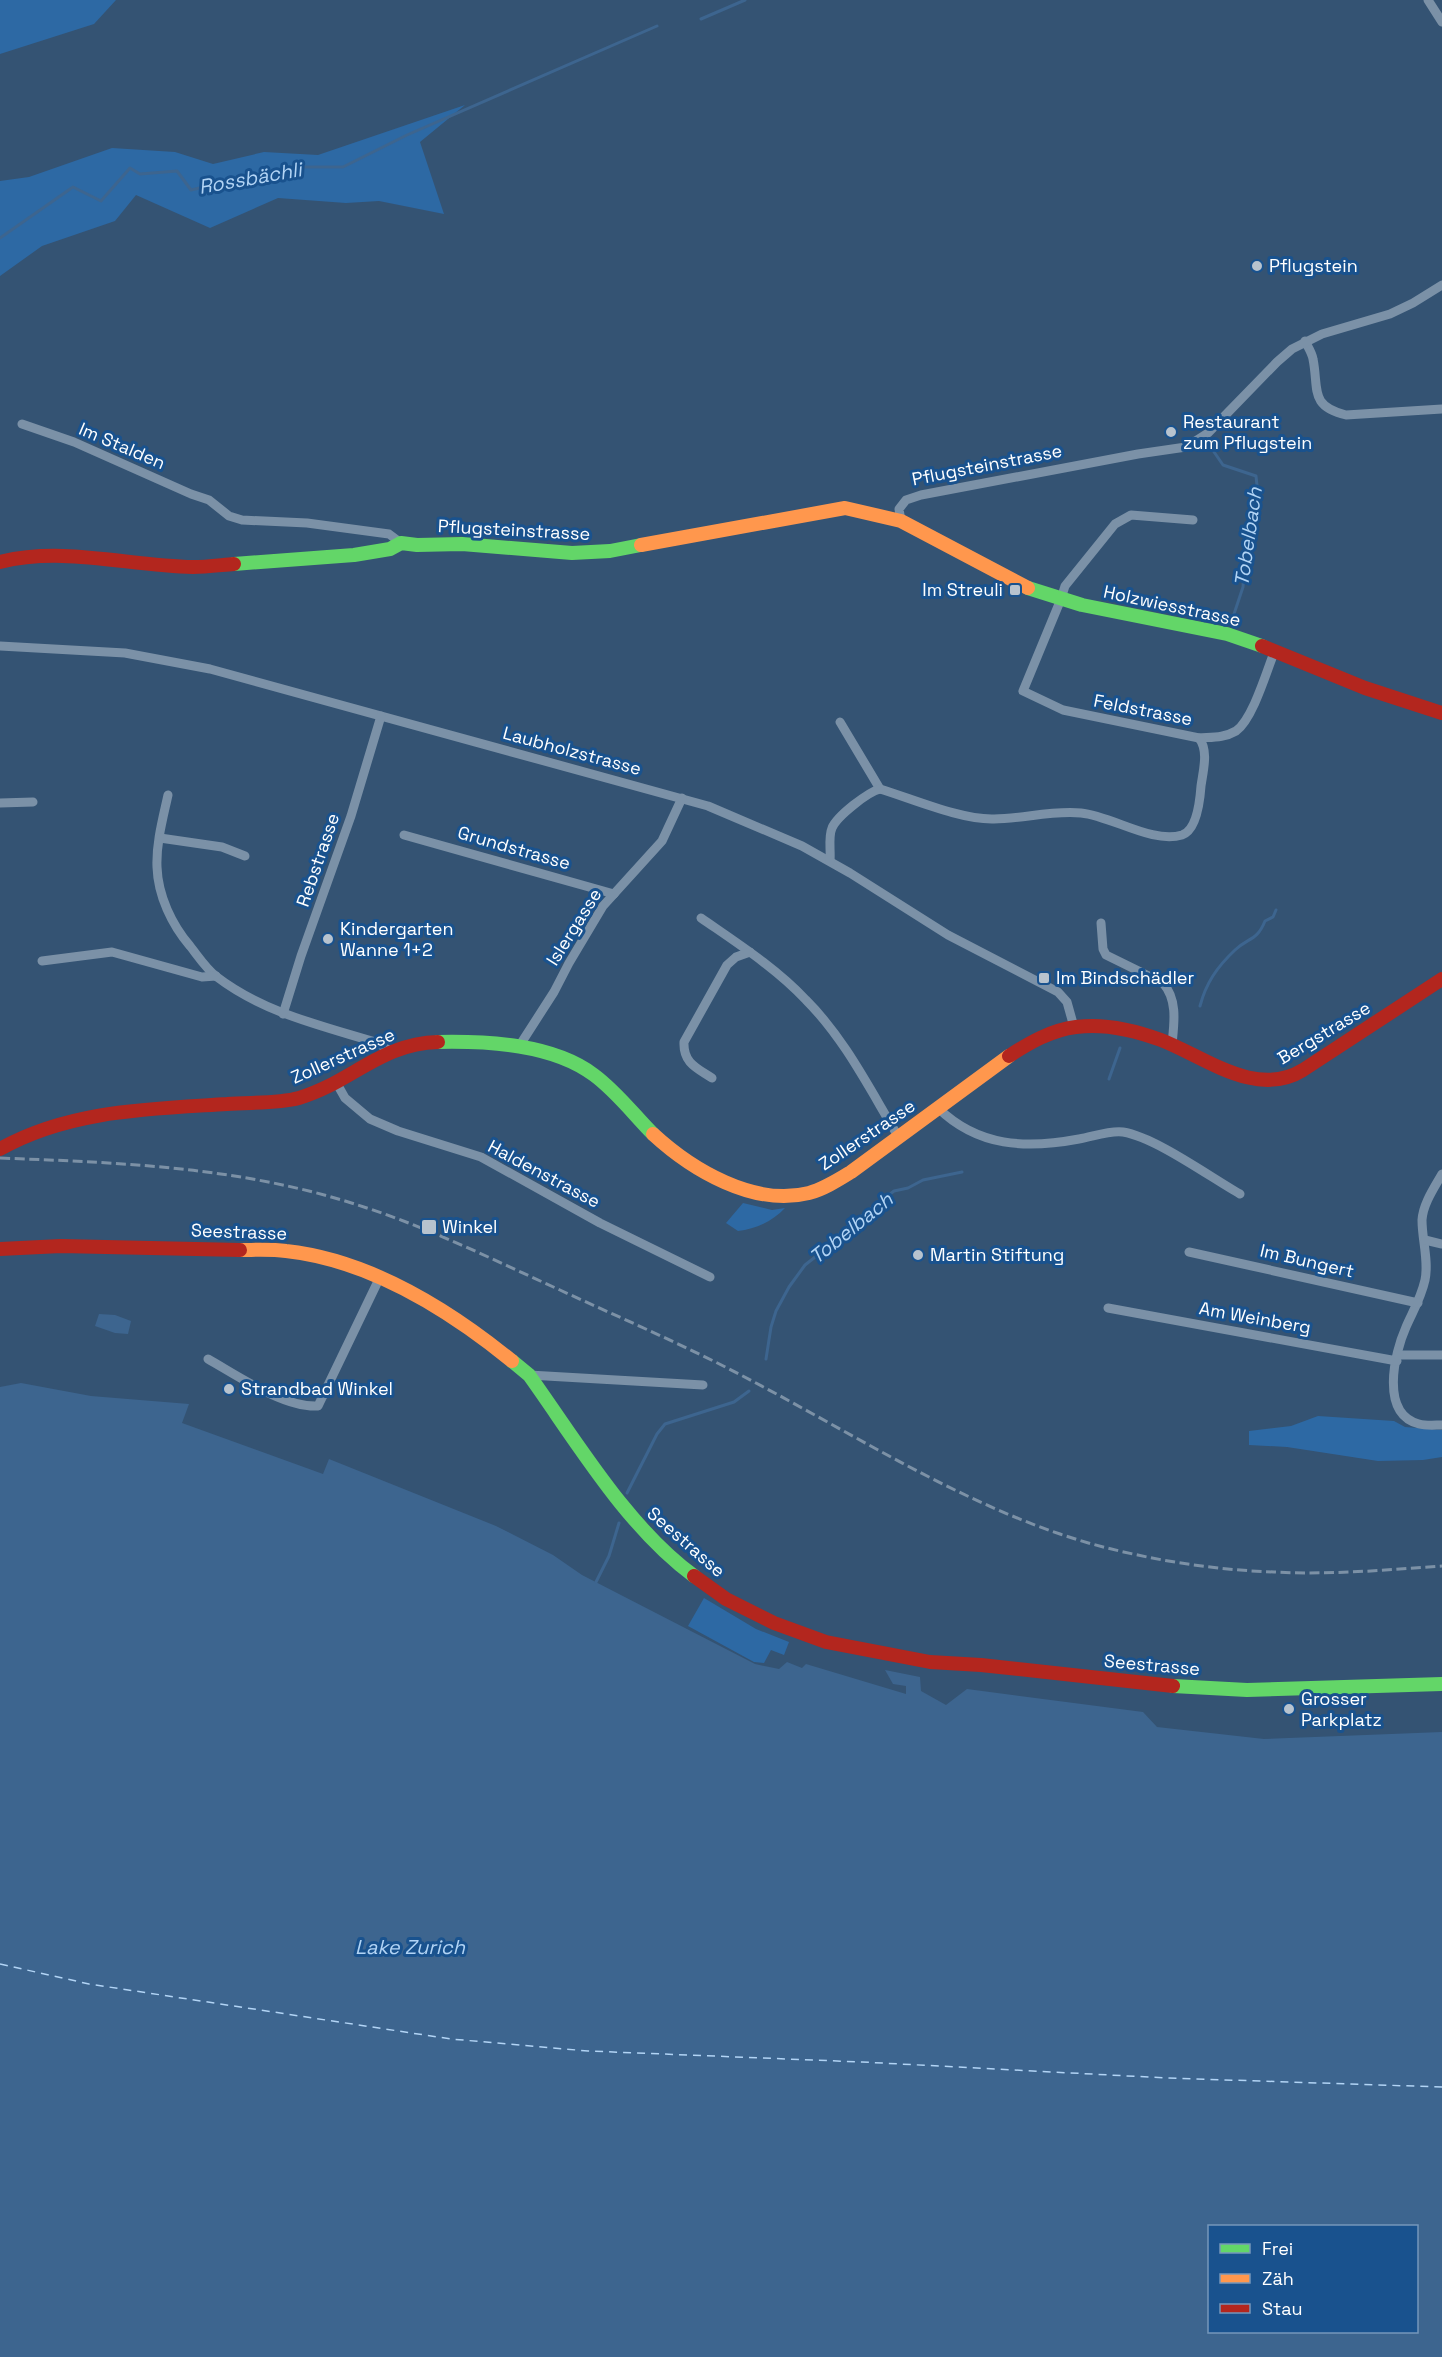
<svg xmlns="http://www.w3.org/2000/svg" width="1442" height="2357" font-family="'Space Grotesk',sans-serif">
  <style>
    .green { fill: #2d69a4 }
    .water { fill: #3d658f; fill-rule: evenodd }
    .lines { fill: none; stroke-linecap: round; stroke-linejoin: round }
    .stream { stroke: #3d658f; stroke-width: 3 }
    .ferry { stroke: #b2d4f5; stroke-width: 1.5; stroke-dasharray: 8 6; stroke-linecap: butt }
    .street { stroke: #7b91a7; stroke-width: 9 }
    .fast { stroke: #63d668; stroke-width: 14 }
    .slow { stroke: #ff974d; stroke-width: 14 }
    .jam { stroke: #b3261e; stroke-width: 14 }
    .rail { stroke: #7c91a6; stroke-width: 3; stroke-dasharray: 10 4.5; stroke-linecap: butt }
    .poi-dot { fill: #b8c3ce; stroke: #19528e; stroke-width: 2 }
    .labels { text-anchor: middle; stroke-width: 6; stroke-linejoin: round; paint-order: stroke }
    .poi-label { font-size: 18px; fill: #fff; stroke: #19528e; text-anchor: start }
    .street-label { font-size: 18px; fill: #fff; stroke: #19528e }
    .water-label { font-size: 20px; font-style: italic; fill: #b2d4f5; stroke: #19528e }
  </style>
  <rect width="100%" height="100%" fill="#345373"/>
  <g class="green">
    <path d="M 0,0 L 116,0 L 94,24 L 0,54 Z"/>
    <path d="M 465,105 L 420,142 L 444,214 L 379,201 L 346,203 L 278,198 L 210,228 L 136,195 L 115,221 L 42,246 L 0,276 L 0,181 L 29,177 L 112,148 L 175,152 L 213,164 L 264,152 L 318,155 Z"/>
    <path d="M 743,1203 L 772,1210 L 785,1208 C 773,1221 756,1229 738,1231 L 726,1223 Z"/>
    <path d="M 1318,1416 L 1394,1421 L 1405,1427 L 1442,1430 L 1442,1457 L 1423,1460 L 1378,1461 L 1287,1447 L 1249,1445 L 1249,1431 L 1291,1426 Z"/>
    <path d="M 704,1598 L 756,1629 L 789,1642 L 784,1655 L 771,1650 L 764,1663 L 754,1662 L 688,1626 Z"/>
  </g>
  <g class="water">
    <path d="M 99,1314 L 115,1315 L 131,1321 L 128,1334 L 115,1333 L 95,1326 Z"/>
    <path d="M 21,1383 L 91,1396 L 189,1404 L 182,1423 L 323,1474 L 329,1459 L 496,1526 L 553,1555 L 582,1575 L 755,1664 L 779,1669 L 787,1662 L 802,1668 L 806,1664 L 906,1694 L 906,1686 L 893,1684 L 885,1670 L 920,1677 L 921,1691 L 946,1705 L 967,1689 L 1143,1712 L 1157,1727 L 1264,1739 L 1442,1732 L 1442,2357 L 0,2357 L 0,1387 ZM 1210,2226 L 1416,2226 L 1416,2332 L 1210,2332 Z"/>
  </g>
  <g class="lines">
    <g class="stream">
      <path d="M 701,19 L 745,0"/>
      <path d="M 0,238 L 73,187 L 101,201 L 130,168 L 140,174 L 177,171 L 191,190 L 290,167 L 343,167 L 407,135 L 657,26"/>
      <path d="M 1212,449 L 1223,465 L 1256,476 L 1258,495 L 1244,567 L 1243,587 L 1234,614"/>
      <path d="M 1200,1006 C 1206,983 1217,967 1235,950 C 1249,937 1257,941 1265,921 L 1273,917 L 1276,910"/>
      <path d="M 1109,1079 L 1120,1048"/>
      <path d="M 766,1359 L 771,1327 L 776,1311 L 789,1287 L 805,1265 L 833,1243 L 842,1231 L 894,1191 L 908,1188 L 923,1180 L 962,1172"/>
      <path d="M 627,1493 L 657,1434 L 665,1424 L 734,1402 L 749,1391"/>
      <path d="M 596,1582 L 609,1556 L 619,1523"/>
    </g>
    <path class="ferry" d="M 0,1964 L 89,1984 L 451,2039 L 588,2051 L 862,2062 L 1167,2078 L 1442,2087"/>
    <g class="street">
      <path d="M 1428,0 L 1442,22"/>
      <path d="M 1305,341 C 1308,347 1312,353 1313,359 C 1319,389 1309,406 1346,415 L 1442,409"/>
      <path d="M 22,424 L 74,442 L 191,494 L 209,500 L 229,516 L 242,520 L 307,523 L 389,534 L 401,543"/>
      <path d="M 1193,520 L 1131,515 L 1115,524 L 1065,586 L 1061,599 L 1023,691 L 1063,710 L 1199,738 C 1212,737 1224,738 1236,731 C 1253,719 1267,670 1275,650"/>
      <path d="M 901,521 L 899,509 L 906,500 L 921,495 L 1138,454 L 1186,447 L 1208,433 L 1277,362 L 1292,349 L 1322,334 L 1390,314 L 1413,303 L 1442,285"/>
      <path d="M 0,646 L 125,653 L 210,669 L 708,806 L 802,846 L 850,873 L 948,935 L 1058,992 L 1067,1002 L 1074,1027"/>
      <path d="M 840,722 L 880,789"/>
      <path d="M 880,789 C 913,799 961,820 994,819 C 1023,819 1051,810 1081,813 C 1112,816 1152,844 1182,835 C 1197,830 1200,800 1201,786 C 1203,771 1209,751 1199,738"/>
      <path d="M 168,795 C 163,818 156,843 157,867 C 158,896 172,925 190,946 C 198,956 207,970 217,977 C 264,1013 323,1026 378,1043 L 390,1051"/>
      <path d="M 0,803 L 33,802"/>
      <path d="M 404,835 L 614,894"/>
      <path d="M 160,838 L 222,847 L 245,856"/>
      <path d="M 830,861 C 831,851 828,837 832,828 C 837,816 868,792 880,789"/>
      <path d="M 701,918 C 737,943 776,968 806,1000 C 845,1039 870,1090 898,1136"/>
      <path d="M 1101,923 L 1103,949 L 1106,955 L 1163,983 C 1178,1000 1174,1024 1172,1044"/>
      <path d="M 42,961 L 112,952 L 202,977 L 216,976"/>
      <path d="M 283,1014 L 301,956 L 351,816 L 381,716"/>
      <path d="M 518,1048 L 554,992 L 569,963 L 603,906 L 662,841 L 682,798"/>
      <path d="M 712,1078 C 697,1068 683,1063 684,1042 L 727,965 L 736,957 L 750,952"/>
      <path d="M 336,1082 L 345,1098 L 370,1119 L 398,1131 L 481,1157 L 600,1223 L 710,1277"/>
      <path d="M 938,1108 C 978,1147 1026,1149 1079,1139 C 1092,1137 1110,1130 1123,1132 C 1155,1137 1210,1177 1240,1194"/>
      <path d="M 1442,1174 C 1434,1188 1423,1204 1422,1220 C 1422,1240 1429,1261 1425,1280 C 1421,1298 1413,1311 1406,1327 C 1394,1354 1380,1414 1419,1424 C 1426,1426 1435,1425 1442,1425"/>
      <path d="M 1425,1240 L 1442,1244"/>
      <path d="M 1189,1252 L 1418,1303"/>
      <path d="M 1108,1308 L 1397,1361"/>
      <path d="M 1398,1355 L 1442,1355"/>
      <path d="M 208,1359 C 238,1376 284,1408 318,1406 L 380,1277"/>
      <path d="M 529,1375 L 703,1385"/>
    </g>
    <g class="fast">
      <path d="M 234,564 L 354,555 L 390,549 L 401,543 L 417,545 L 462,544 L 572,553 L 610,551 L 641,545"/>
      <path d="M 1028,588 L 1082,605 L 1227,634 L 1262,646"/>
      <path d="M 438,1042 C 488,1041 553,1044 594,1075 C 617,1092 634,1115 653,1134"/>
      <path d="M 512,1361 L 529,1375 C 577,1442 627,1527 694,1576"/>
      <path d="M 1173,1686 L 1247,1690 L 1442,1684"/>
    </g>
    <g class="slow">
      <path d="M 641,545 L 845,508 L 901,521 L 1028,588"/>
      <path d="M 653,1134 C 692,1170 754,1207 809,1193 C 824,1189 838,1180 851,1172 L 1009,1056"/>
      <path d="M 240,1250 C 255,1250 271,1249 286,1251 C 370,1260 448,1309 512,1361"/>
    </g>
    <g class="jam">
      <path d="M 0,562 C 64,546 128,566 193,567 C 206,567 221,565 234,564"/>
      <path d="M 1262,646 L 1365,688 L 1442,713"/>
      <path d="M 1009,1056 C 1029,1043 1051,1030 1076,1027 C 1105,1023 1134,1030 1161,1040 C 1205,1057 1256,1099 1303,1070 L 1442,979"/>
      <path d="M 0,1149 C 69,1110 149,1109 227,1104 C 250,1102 277,1104 299,1098 C 350,1083 382,1043 438,1042"/>
      <path d="M 0,1249 L 61,1246 L 240,1250"/>
      <path d="M 694,1576 L 726,1599 L 774,1623 L 826,1642 L 930,1662 L 981,1665 L 1173,1686"/>
    </g>
    <path class="rail" d="M 0,1158 C 128,1163 247,1167 370,1209 C 436,1231 498,1262 560,1290 C 625,1320 691,1348 754,1382 C 864,1440 972,1510 1092,1544 C 1151,1560 1213,1570 1274,1572 C 1330,1575 1386,1570 1442,1566"/>
  </g>
  <g class="poi-dot">
    <circle cx="1257" cy="266" r="6"/>
    <circle cx="1171" cy="432" r="6"/>
    <rect x="1009" y="584" width="12" height="12" rx="3"/>
    <circle cx="328" cy="939" r="6"/>
    <rect x="1038" y="972" width="12" height="12" rx="3"/>
    <rect x="421" y="1219" width="16" height="16" rx="3"/>
    <circle cx="918" cy="1255" r="6"/>
    <circle cx="229" cy="1389" r="6"/>
    <circle cx="1289" cy="1709" r="6"/>
  </g>
  <g class="labels">
    <g class="poi-label">
      <text x="1269" y="272">Pflugstein</text>
      <text x="1183" y="428">Restaurant<tspan x="1183" dy="21">zum Pflugstein</tspan></text>
      <text x="1003" y="596" text-anchor="end">Im Streuli</text>
      <text x="340" y="935">Kindergarten<tspan x="340" dy="21">Wanne 1+2</tspan></text>
      <text x="1056" y="984">Im Bindschädler</text>
      <text x="442" y="1233">Winkel</text>
      <text x="930" y="1261">Martin Stiftung</text>
      <text x="241" y="1395">Strandbad Winkel</text>
      <text x="1301" y="1705">Grosser<tspan x="1301" dy="21">Parkplatz</tspan></text>
    </g>
    <g class="street-label">
      <text transform="translate(122 446) rotate(23)" y="6">Im Stalden</text>
      <text transform="translate(987 465) rotate(-11)" y="6">Pflugsteinstrasse</text>
      <text transform="translate(514 530) rotate(3)" y="6">Pflugsteinstrasse</text>
      <text transform="translate(1172 606) rotate(12)" y="6">Holzwiesstrasse</text>
      <text transform="translate(1143 710) rotate(11)" y="6">Feldstrasse</text>
      <text transform="translate(572 751) rotate(15)" y="6">Laubholzstrasse</text>
      <text transform="translate(514 848) rotate(16)" y="6">Grundstrasse</text>
      <text transform="translate(318 860) rotate(-71)" y="6">Rebstrasse</text>
      <text transform="translate(574 927) rotate(-58)" y="6">Islergasse</text>
      <text transform="translate(1324 1033) rotate(-31)" y="6">Bergstrasse</text>
      <text transform="translate(343 1056) rotate(-24)" y="6">Zollerstrasse</text>
      <text transform="translate(867 1135) rotate(-34)" y="6">Zollerstrasse</text>
      <text transform="translate(544 1174) rotate(28)" y="6">Haldenstrasse</text>
      <text transform="translate(239 1232) rotate(2)" y="6">Seestrasse</text>
      <text transform="translate(1307 1261) rotate(13)" y="6">Im Bungert</text>
      <text transform="translate(1255 1318) rotate(10)" y="6">Am Weinberg</text>
      <text transform="translate(686 1542) rotate(41)" y="6">Seestrasse</text>
      <text transform="translate(1152 1665) rotate(5)" y="6">Seestrasse</text>
    </g>
    <g class="water-label">
      <text transform="translate(250 178) rotate(-10)" y="7">Rossbächli</text>
      <text transform="translate(1248 537) rotate(-82)" y="7">Tobelbach</text>
      <text transform="translate(851 1228) rotate(-39)" y="7">Tobelbach</text>
      <text x="410" y="1954">Lake Zurich</text>
    </g>
  </g>
  <rect x="1208" y="2225" width="210" height="108" fill="#19528e" stroke="#7597bb" stroke-width="1.5"/>
  <rect x="1220" y="2244" width="30" height="9" fill="#63d668" stroke="#7597bb" stroke-width="1.5"/>
  <text x="1262" y="2255" font-size="18" fill="#ffffff">Frei</text>
  <rect x="1220" y="2274" width="30" height="9" fill="#ff974d" stroke="#7597bb" stroke-width="1.5"/>
  <text x="1262" y="2285" font-size="18" fill="#ffffff">Zäh</text>
  <rect x="1220" y="2304" width="30" height="9" fill="#b3261e" stroke="#7597bb" stroke-width="1.5"/>
  <text x="1262" y="2315" font-size="18" fill="#ffffff">Stau</text>
</svg>
